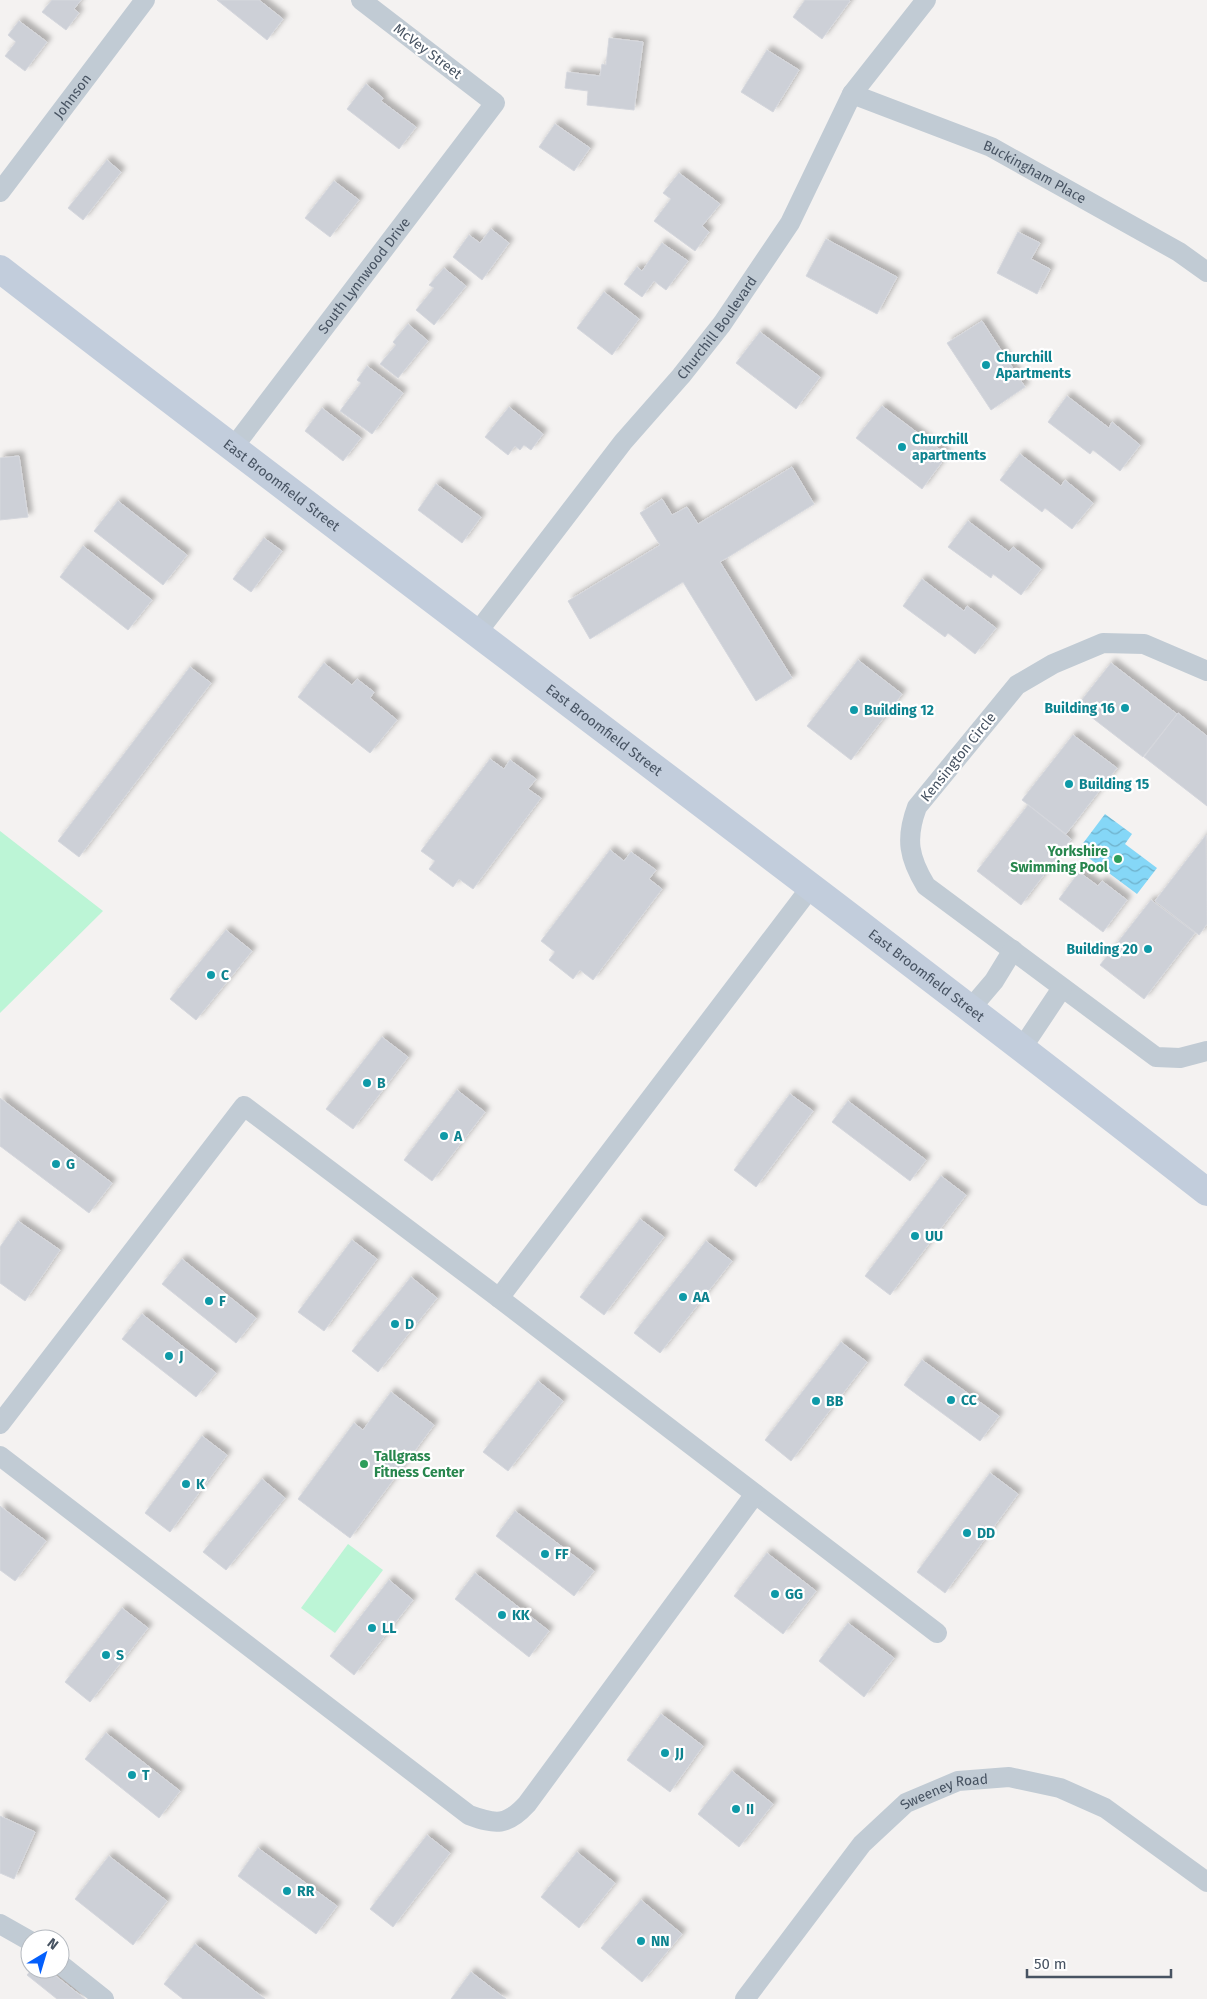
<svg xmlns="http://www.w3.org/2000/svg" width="1207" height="1999" font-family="'Fira Sans',sans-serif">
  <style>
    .grass { fill: #bcf5d6 }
    .water { fill: url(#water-waves) }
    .building { fill: #cdd0d7; stroke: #d5d7dd; filter: url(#shadow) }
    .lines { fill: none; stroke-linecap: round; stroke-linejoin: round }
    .minor { stroke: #c1cbd4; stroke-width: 20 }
    .secondary { stroke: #c2cddc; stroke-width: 28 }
    .culture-dot { fill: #0f9aa8; stroke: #fff; stroke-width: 2 }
    .leisure-dot { fill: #2e9e5b; stroke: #fff; stroke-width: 2 }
    .labels { text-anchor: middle; stroke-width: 4.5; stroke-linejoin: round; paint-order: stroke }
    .street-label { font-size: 14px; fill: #475362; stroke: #fff }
    .culture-label { font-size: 14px; font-weight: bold; fill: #0d838f; stroke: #fff; text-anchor: start }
    .leisure-label { font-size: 14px; font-weight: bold; fill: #27864d; stroke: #fff; text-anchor: end }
  </style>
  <defs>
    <pattern id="water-waves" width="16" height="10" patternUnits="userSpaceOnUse" patternTransform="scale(1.25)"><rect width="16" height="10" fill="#85d7f7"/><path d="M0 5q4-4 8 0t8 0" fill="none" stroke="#6fb1cb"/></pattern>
    <filter id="shadow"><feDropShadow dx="4.5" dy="-4.5" stdDeviation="2.5" flood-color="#0004"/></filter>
  </defs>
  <rect width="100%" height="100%" fill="#f4f2f1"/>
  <g class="grass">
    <path d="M 0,831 L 103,911 L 0,1013 Z"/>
    <path d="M 348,1544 L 383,1570 L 335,1633 L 301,1608 Z"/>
  </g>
  <path class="water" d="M 1105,814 L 1132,834 L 1125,844 L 1157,868 L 1137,894 L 1078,850 Z"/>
  <g class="building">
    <path d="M 52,0 L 81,0 L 74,9 L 79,13 L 66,30 L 42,12 Z"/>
    <path d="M 217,0 L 259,0 L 283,19 L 267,40 Z"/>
    <path d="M 805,0 L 849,0 L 850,1 L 822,39 L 793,17 Z"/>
    <path d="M 19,21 L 47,42 L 25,71 L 5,56 L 16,42 L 8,35 Z"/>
    <path d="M 609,38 L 643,42 L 634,110 L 587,105 L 588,91 L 565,88 L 567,72 L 600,76 L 602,64 L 606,65 Z"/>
    <path d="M 767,50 L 799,70 L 773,112 L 741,92 Z"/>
    <path d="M 366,84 L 383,98 L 381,101 L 416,127 L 399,149 L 347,109 Z"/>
    <path d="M 555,124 L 590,148 L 574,171 L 539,147 Z"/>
    <path d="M 107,160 L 121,172 L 83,220 L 68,208 Z"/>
    <path d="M 679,173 L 720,204 L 702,226 L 709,232 L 695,251 L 654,221 L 671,199 L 663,193 Z"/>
    <path d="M 334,181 L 359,200 L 330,237 L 305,218 Z"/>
    <path d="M 491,229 L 509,243 L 482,280 L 453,257 L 469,235 L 480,243 Z"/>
    <path d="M 1018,232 L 1040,243 L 1031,259 L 1050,269 L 1037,294 L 997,273 Z"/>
    <path d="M 826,239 L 897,277 L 877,314 L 806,276 Z"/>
    <path d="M 662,243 L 688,261 L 666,290 L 654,281 L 642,297 L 624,284 L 637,267 L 642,271 Z"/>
    <path d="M 444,268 L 466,286 L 434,325 L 416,310 L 434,288 L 429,285 Z"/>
    <path d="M 604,292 L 639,319 L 612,355 L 577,328 Z"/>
    <path d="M 982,321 L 1025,387 L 991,410 L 947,343 Z"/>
    <path d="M 408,324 L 428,341 L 398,378 L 380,364 L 396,345 L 393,342 Z"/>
    <path d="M 760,332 L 820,377 L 796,409 L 736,363 Z"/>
    <path d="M 367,366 L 403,393 L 372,434 L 340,411 L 361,383 L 357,380 Z"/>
    <path d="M 1067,396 L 1109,428 L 1112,422 L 1140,445 L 1120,471 L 1093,450 L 1090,454 L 1048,422 Z"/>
    <path d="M 882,406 L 947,455 L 922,489 L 856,438 Z"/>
    <path d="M 509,407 L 543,434 L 531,450 L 524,445 L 520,450 L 515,446 L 508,455 L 485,437 Z"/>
    <path d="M 322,408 L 361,438 L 343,461 L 305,431 Z"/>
    <path d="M 1020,454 L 1061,486 L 1065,480 L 1093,503 L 1072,529 L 1045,508 L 1042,512 L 1000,480 Z"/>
    <path d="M 19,456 L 28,517 L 0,520 L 0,458 Z"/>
    <path d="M 792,467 L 814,504 L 720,562 L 792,678 L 756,701 L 683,582 L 590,639 L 568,601 L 660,545 L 640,513 L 662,499 L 672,515 L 687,507 L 698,524 Z"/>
    <path d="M 436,484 L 481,517 L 462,543 L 418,510 Z"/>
    <path d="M 118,501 L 187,555 L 163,585 L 94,531 Z"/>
    <path d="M 968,521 L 1009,552 L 1013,547 L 1041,569 L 1021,595 L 993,574 L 991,578 L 948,547 Z"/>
    <path d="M 264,538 L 282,551 L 251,592 L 233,579 Z"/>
    <path d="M 83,546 L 152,600 L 128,630 L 60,577 Z"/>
    <path d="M 922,579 L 964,611 L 967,606 L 996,628 L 975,654 L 948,633 L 945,637 L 903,606 Z"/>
    <path d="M 858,660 L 902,694 L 851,760 L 807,726 Z"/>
    <path d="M 324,663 L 352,685 L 357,679 L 374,692 L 370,698 L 397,720 L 370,753 L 298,697 Z"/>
    <path d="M 1111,663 L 1177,714 L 1143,757 L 1077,706 Z"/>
    <path d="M 190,667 L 211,683 L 79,857 L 58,841 Z"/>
    <path d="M 1178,713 L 1207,736 L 1207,806 L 1144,757 Z"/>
    <path d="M 1073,735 L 1117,768 L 1066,834 L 1022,800 Z"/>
    <path d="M 490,759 L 504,769 L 510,760 L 536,779 L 528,789 L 541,798 L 473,889 L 459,879 L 453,887 L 429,869 L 435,861 L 421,851 Z"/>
    <path d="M 1028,805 L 1071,839 L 1021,905 L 977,871 Z"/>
    <path d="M 1206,835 L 1207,924 L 1199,935 L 1155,901 Z"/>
    <path d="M 610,850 L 624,861 L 631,852 L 656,870 L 649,879 L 662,889 L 593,980 L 580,970 L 573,979 L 549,960 L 555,952 L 541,941 Z"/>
    <path d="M 1079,872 L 1098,886 L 1102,881 L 1127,900 L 1103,932 L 1059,899 Z"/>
    <path d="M 1151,900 L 1195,933 L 1144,999 L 1100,965 Z"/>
    <path d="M 226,930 L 252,951 L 196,1020 L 170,999 Z"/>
    <path d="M 382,1037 L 408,1057 L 353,1129 L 326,1109 Z"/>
    <path d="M 457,1090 L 485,1112 L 432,1181 L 404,1160 Z"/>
    <path d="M 790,1094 L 813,1111 L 756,1187 L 734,1170 Z"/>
    <path d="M 0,1098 L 112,1183 L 89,1213 L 0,1146 Z"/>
    <path d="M 848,1101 L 926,1160 L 910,1181 L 832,1122 Z"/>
    <path d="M 941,1176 L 966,1195 L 890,1295 L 865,1276 Z"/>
    <path d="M 640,1219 L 664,1237 L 604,1315 L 580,1297 Z"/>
    <path d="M 18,1221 L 60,1250 L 25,1301 L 0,1283 L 0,1247 Z"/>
    <path d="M 352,1240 L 377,1259 L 324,1331 L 298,1312 Z"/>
    <path d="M 706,1241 L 732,1261 L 660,1353 L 634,1333 Z"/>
    <path d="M 182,1259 L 256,1318 L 236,1343 L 162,1284 Z"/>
    <path d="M 411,1277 L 437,1298 L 378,1372 L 352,1351 Z"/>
    <path d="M 142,1314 L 216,1373 L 196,1397 L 122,1339 Z"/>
    <path d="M 841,1342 L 867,1362 L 791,1461 L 765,1440 Z"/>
    <path d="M 922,1360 L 999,1416 L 980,1441 L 904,1385 Z"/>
    <path d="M 538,1381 L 563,1401 L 508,1471 L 483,1452 Z"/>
    <path d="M 391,1392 L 434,1425 L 350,1538 L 298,1499 L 354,1423 L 363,1430 Z"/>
    <path d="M 202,1436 L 227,1455 L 170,1532 L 145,1513 Z"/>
    <path d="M 990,1473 L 1018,1494 L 945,1593 L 917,1572 Z"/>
    <path d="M 262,1479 L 285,1498 L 226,1570 L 203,1552 Z"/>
    <path d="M 0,1506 L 46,1541 L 15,1581 L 0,1570 Z"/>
    <path d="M 515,1511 L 594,1571 L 574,1596 L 496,1536 Z"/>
    <path d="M 767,1553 L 816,1591 L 783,1634 L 734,1596 Z"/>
    <path d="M 475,1573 L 549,1631 L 529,1657 L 455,1599 Z"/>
    <path d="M 389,1580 L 413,1600 L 354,1675 L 330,1656 Z"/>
    <path d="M 122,1608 L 148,1628 L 90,1702 L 65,1682 Z"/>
    <path d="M 848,1623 L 894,1658 L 864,1697 L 819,1661 Z"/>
    <path d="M 661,1714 L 703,1746 L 670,1792 L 627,1760 Z"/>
    <path d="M 106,1733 L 180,1791 L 159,1818 L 85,1759 Z"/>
    <path d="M 732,1771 L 773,1804 L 739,1847 L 698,1814 Z"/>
    <path d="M 0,1816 L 35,1832 L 14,1879 L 0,1873 Z"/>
    <path d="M 427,1835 L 450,1853 L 393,1927 L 370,1909 Z"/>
    <path d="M 258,1848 L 337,1906 L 316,1934 L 238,1876 Z"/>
    <path d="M 577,1852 L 615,1883 L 579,1928 L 541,1897 Z"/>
    <path d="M 109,1856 L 167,1901 L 133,1945 L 75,1899 Z"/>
    <path d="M 641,1900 L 682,1934 L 642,1982 L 601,1948 Z"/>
    <path d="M 195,1944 L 265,1999 L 183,1999 L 164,1984 Z"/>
    <path d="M 32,1969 L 47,1969 L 85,1999 L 57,1999 L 27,1975 Z"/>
    <path d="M 471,1972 L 506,1999 L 451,1999 Z"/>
  </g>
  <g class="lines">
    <g class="minor">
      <path id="s1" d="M 852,94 L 991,147 L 1179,252 L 1207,272"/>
      <path id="s2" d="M 0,192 L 145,0"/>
      <path id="s3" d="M 232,449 L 495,103 L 361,0"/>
      <path id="s4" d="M 476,634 L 623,442 L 681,376 L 722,324 L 790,223 L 852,94 L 926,0"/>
      <path d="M 1207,671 L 1144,644 L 1103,643 L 1053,664 L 1017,685 L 917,807 C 905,839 909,858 926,886 L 1156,1057 L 1180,1058 L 1207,1051"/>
      <path d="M 971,1008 L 994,981 L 1013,950"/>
      <path d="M 1022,1048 L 1062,988"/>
      <path d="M 499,1298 L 811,887"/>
      <path d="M 0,1424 L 244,1106 L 499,1298 L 937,1633"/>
      <path d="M 0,1456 L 469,1815 C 496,1825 507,1826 527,1804 L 755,1494"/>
      <path d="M 0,1924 L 30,1941"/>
      <path d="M 60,1964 L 104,1999"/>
      <path id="s5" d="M 745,1999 L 862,1844 L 906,1803 L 958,1781 L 1009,1777 L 1060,1788 L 1105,1808 L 1207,1882"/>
    </g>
    <path class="secondary" id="s6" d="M 0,269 C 401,579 808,880 1207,1192"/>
  </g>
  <g class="culture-dot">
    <circle cx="986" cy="365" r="5"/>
    <circle cx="902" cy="447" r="5"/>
    <circle cx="1125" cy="708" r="5"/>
    <circle cx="854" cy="710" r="5"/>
    <circle cx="1069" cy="784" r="5"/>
    <circle cx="1148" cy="949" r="5"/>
    <circle cx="211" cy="975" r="5"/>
    <circle cx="367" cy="1083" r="5"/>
    <circle cx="444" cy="1136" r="5"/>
    <circle cx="56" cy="1164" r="5"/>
    <circle cx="915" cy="1236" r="5"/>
    <circle cx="683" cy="1297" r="5"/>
    <circle cx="209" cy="1301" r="5"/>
    <circle cx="395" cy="1324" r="5"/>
    <circle cx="169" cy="1356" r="5"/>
    <circle cx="951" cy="1400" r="5"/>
    <circle cx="816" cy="1401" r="5"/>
    <circle cx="186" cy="1484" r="5"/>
    <circle cx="967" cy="1533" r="5"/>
    <circle cx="545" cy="1554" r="5"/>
    <circle cx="775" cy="1594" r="5"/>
    <circle cx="502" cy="1615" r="5"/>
    <circle cx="372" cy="1628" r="5"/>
    <circle cx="106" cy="1655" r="5"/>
    <circle cx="665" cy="1753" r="5"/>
    <circle cx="132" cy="1775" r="5"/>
    <circle cx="736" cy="1809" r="5"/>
    <circle cx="287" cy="1891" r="5"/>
    <circle cx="641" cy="1941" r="5"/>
  </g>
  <g class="leisure-dot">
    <circle cx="1118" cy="859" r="5"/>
    <circle cx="364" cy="1464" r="5"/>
  </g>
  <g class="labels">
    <g class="street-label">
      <text transform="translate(428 51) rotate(37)" y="5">McVey Street</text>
      <text dy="5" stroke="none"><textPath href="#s2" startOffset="120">Johnson</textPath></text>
      <text dy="5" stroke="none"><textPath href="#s1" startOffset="199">Buckingham Place</textPath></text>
      <text dy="5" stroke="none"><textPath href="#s3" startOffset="218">South Lynnwood Drive</textPath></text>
      <text dy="5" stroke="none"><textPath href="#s4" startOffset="390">Churchill Boulevard</textPath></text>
      <text dy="5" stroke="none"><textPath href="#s6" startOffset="355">East Broomfield Street</textPath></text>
      <text dy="5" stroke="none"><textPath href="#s6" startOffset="760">East Broomfield Street</textPath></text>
      <text transform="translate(958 757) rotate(-51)" y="5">Kensington Circle</text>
      <text dy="5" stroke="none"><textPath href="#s6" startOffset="1165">East Broomfield Street</textPath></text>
      <text dy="5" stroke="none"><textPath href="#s5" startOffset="295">Sweeney Road</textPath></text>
    </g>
    <g class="culture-label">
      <text x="996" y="362">Churchill<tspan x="996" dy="16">Apartments</tspan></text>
      <text x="912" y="444">Churchill<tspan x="912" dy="16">apartments</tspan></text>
      <text x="1115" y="713" text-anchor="end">Building 16</text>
      <text x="864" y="715">Building 12</text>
      <text x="1079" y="789">Building 15</text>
      <text x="1138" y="954" text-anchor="end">Building 20</text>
      <text x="221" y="980">C</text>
      <text x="377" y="1088">B</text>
      <text x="454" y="1141">A</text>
      <text x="66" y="1169">G</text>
      <text x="925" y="1241">UU</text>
      <text x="693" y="1302">AA</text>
      <text x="219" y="1306">F</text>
      <text x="405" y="1329">D</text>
      <text x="179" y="1361">J</text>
      <text x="961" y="1405">CC</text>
      <text x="826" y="1406">BB</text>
      <text x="196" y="1489">K</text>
      <text x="977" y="1538">DD</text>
      <text x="555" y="1559">FF</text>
      <text x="785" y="1599">GG</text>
      <text x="512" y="1620">KK</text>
      <text x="382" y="1633">LL</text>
      <text x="116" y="1660">S</text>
      <text x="675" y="1758">JJ</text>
      <text x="142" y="1780">T</text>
      <text x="746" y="1814">II</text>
      <text x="297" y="1896">RR</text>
      <text x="651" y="1946">NN</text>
    </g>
    <g class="leisure-label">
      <text x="1108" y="856">Yorkshire<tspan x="1108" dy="16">Swimming Pool</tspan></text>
      <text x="374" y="1461" text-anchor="start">Tallgrass<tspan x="374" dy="16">Fitness Center</tspan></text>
    </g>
  </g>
  <g transform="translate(45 1954) rotate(38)"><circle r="24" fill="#ffffff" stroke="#b5bac0"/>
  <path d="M0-4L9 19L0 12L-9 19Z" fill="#045ffc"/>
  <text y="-8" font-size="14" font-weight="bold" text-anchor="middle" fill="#475362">N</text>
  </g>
  <path d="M1027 1969v8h144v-8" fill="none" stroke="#475362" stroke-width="2.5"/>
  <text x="1034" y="1969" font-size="15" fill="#475362" stroke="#ffffff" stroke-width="4" paint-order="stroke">50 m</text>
</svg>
